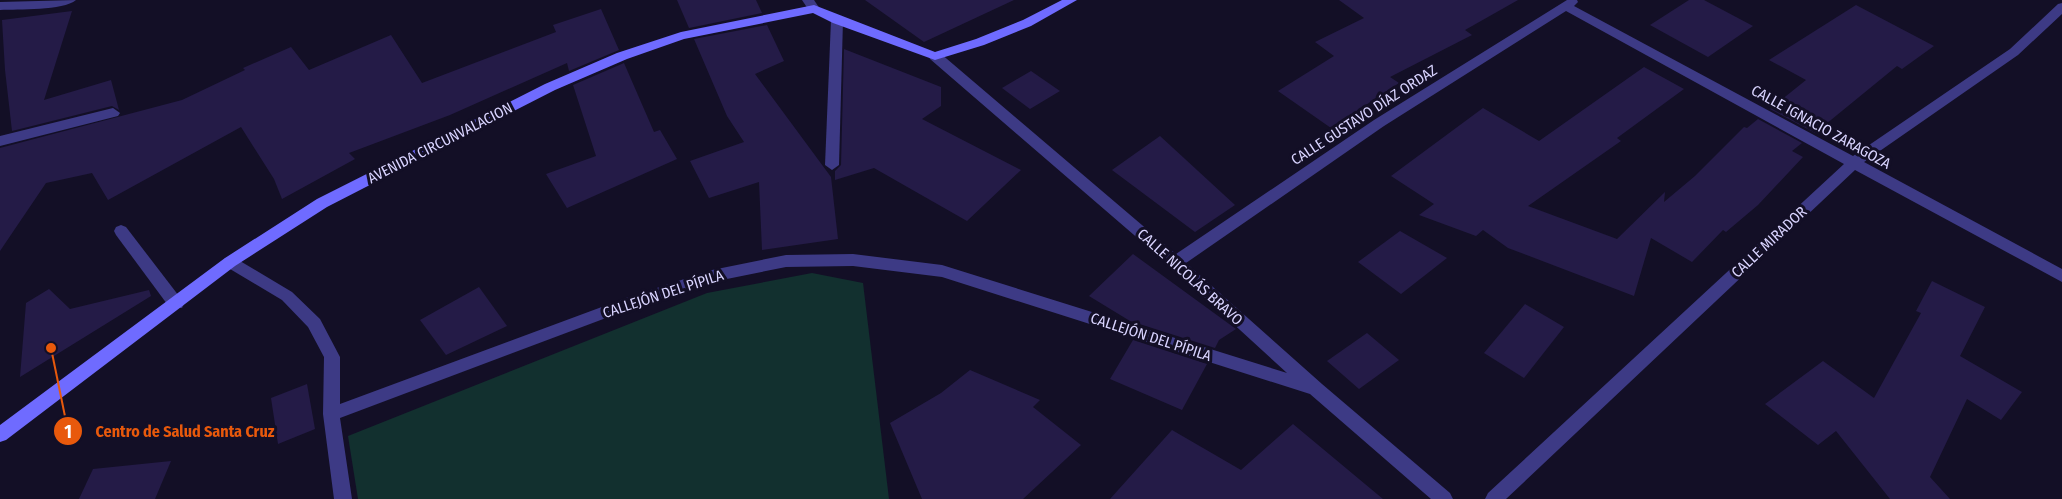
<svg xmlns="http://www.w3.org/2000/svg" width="2062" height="499" font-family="'Fira Sans Condensed',sans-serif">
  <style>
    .green { fill: #12302f }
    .building { fill: #241b47 }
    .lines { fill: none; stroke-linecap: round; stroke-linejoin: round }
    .street { fill: #3d3a85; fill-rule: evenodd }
    .secondary { fill: #6f6bff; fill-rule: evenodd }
    .labels { text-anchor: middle; stroke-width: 6; stroke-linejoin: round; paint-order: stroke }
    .street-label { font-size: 15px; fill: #d9d4ff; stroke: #130f26 }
    .leader { fill: none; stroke: #e8590c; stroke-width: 2 }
    .callout-dot { fill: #e8590c; stroke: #130f26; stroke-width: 2 }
    .mark-label { font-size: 18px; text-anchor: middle; font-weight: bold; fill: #fff }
    .callout-label { font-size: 16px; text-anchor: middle; font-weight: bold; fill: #e8590c; stroke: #130f26; stroke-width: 6; stroke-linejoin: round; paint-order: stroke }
  </style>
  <rect width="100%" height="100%" fill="#130f26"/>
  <path class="green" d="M 812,273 L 863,283 L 889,499 L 358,499 L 348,436 L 707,293 Z"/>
  <g class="building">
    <path d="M 677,0 L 756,0 L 762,13 L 689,28 Z"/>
    <path d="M 865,0 L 1014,0 L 924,42 Z"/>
    <path d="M 1339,0 L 1518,0 L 1465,30 L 1472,35 L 1390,77 L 1399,83 L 1331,128 L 1278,91 L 1334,56 L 1315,42 L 1364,18 Z"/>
    <path d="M 1689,0 L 1704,0 L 1753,26 L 1708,57 L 1650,25 Z"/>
    <path d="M 1856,5 L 1934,46 L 1902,69 L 1897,66 L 1815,133 L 1770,109 L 1806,80 L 1769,60 Z"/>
    <path d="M 601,9 L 619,50 L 569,71 L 567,63 L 450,115 L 349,153 L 355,159 L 282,199 L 274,179 L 241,127 L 108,200 L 92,173 L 46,183 L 0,251 L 0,148 L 182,100 L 245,70 L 243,68 L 291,47 L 309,70 L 391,35 L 422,83 L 556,32 L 553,25 Z"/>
    <path d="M 72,11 L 44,100 L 111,80 L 119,110 L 112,106 L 12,131 L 5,70 L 2,20 Z"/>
    <path d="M 767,25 L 784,61 L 755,74 L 831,177 L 838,239 L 762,250 L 759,182 L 709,198 L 690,161 L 744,142 L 727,116 L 694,39 Z"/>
    <path d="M 844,49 L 941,87 L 941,106 L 922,119 L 1021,170 L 967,221 L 874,168 L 835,180 L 835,171 L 841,165 Z"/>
    <path d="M 624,63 L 654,132 L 660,130 L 677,159 L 567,208 L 546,174 L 596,156 L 573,85 Z"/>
    <path d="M 1644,67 L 1684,89 L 1617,138 L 1621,141 L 1528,206 L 1617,239 L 1665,192 L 1664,202 L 1695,176 L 1744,127 L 1747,128 L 1758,119 L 1802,143 L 1792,151 L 1803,157 L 1758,205 L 1726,232 L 1723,230 L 1692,262 L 1651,238 L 1634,296 L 1508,248 L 1483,230 L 1476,236 L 1419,215 L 1434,204 L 1391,176 L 1483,108 L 1539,141 Z"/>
    <path d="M 1031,71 L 1060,91 L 1030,109 L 1002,88 Z"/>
    <path d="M 1160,136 L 1235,205 L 1195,232 L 1112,170 Z"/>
    <path d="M 1400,231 L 1447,258 L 1401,294 L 1358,262 Z"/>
    <path d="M 1133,254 L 1236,329 L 1219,340 L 1215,348 L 1130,321 L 1089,296 Z"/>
    <path d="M 1932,281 L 1985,307 L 1960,356 L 2022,392 L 2001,420 L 1967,399 L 1930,477 L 1950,499 L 1890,499 L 1836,431 L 1818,445 L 1765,404 L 1823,361 L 1874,398 L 1921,313 L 1916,311 Z"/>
    <path d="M 479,287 L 507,326 L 446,355 L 420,320 Z"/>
    <path d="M 49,289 L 70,309 L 149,290 L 151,296 L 20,377 L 26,303 Z"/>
    <path d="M 1525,304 L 1564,327 L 1524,378 L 1484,353 Z"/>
    <path d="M 1367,333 L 1399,360 L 1359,389 L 1327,361 Z"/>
    <path d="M 1133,340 L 1207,364 L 1182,410 L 1110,379 Z"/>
    <path d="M 970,370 L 1040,400 L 1033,407 L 1081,445 L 1023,499 L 922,499 L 890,423 L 941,393 Z"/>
    <path d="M 307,384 L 315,429 L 278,444 L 271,398 Z"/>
    <path d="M 1293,424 L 1383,499 L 1110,499 L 1172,430 L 1241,470 Z"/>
    <path d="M 171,461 L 155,499 L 79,499 L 93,469 Z"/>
  </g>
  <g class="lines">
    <g class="street">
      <path d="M 76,0 C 63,11 18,9 0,10 L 0,2 Z"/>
      <path d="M 802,0 L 814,0 L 820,9 L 814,13 L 810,12 Z"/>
      <path d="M 1567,0 L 1577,0 L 1578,2 L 1574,6 L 1853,156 L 2010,49 L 2058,4 L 2062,3 L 2062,14 L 2018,55 L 1864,162 L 2062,269 L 2062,282 L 1855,170 L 1506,499 L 1485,499 L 1488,493 L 1844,164 L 1566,11 L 1384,126 L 1186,263 L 1322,384 L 1450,493 L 1453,499 L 1431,499 L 1310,394 L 942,277 L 853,266 L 786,267 L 712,282 L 638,306 L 340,418 L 352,499 L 334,499 L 323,414 L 324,357 L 308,327 L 282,300 L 225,266 L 222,262 L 225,258 L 235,258 L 292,292 L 320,319 L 340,357 L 340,404 L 626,298 L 712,270 L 786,255 L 853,254 L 942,265 L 1287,373 L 1170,266 L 930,59 L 929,56 L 930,53 L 940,53 L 1176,254 L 1374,120 Z"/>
      <path d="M 837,16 L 843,20 L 839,165 L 832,170 L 825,165 L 831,20 Z"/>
      <path d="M 113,108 L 120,113 L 118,116 L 0,146 L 0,136 Z"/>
      <path d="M 121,225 L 126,227 L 182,300 L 184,304 L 182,308 L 170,308 L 116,235 L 114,231 L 116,227 Z"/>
    </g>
    <path class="secondary" d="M 1062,0 L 1077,0 L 1031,26 L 984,45 L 935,60 L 833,23 L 813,13 L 684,39 L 627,59 L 555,90 L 327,207 L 235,266 L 6,440 L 0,442 L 0,425 L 225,258 L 317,199 L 545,84 L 617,53 L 681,32 L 814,5 L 935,52 L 976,39 L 1023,20 Z"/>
  </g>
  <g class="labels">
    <g class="street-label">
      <text transform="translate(1364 115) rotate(-33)" y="5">CALLE GUSTAVO DÍAZ ORDAZ</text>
      <text transform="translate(1821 127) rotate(29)" y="5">CALLE IGNACIO ZARAGOZA</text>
      <text transform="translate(440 143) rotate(-27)" y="5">AVENIDA CIRCUNVALACION</text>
      <text transform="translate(1769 242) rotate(-43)" y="5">CALLE MIRADOR</text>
      <text transform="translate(1190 277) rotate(42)" y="5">CALLE NICOLÁS BRAVO</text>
      <text transform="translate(663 294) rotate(-18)" y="5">CALLEJÓN DEL PÍPILA</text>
      <text transform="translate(1151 337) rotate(18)" y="5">CALLEJÓN DEL PÍPILA</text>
    </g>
  </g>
  <path class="leader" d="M51 348L68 431"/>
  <g class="callout-dot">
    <circle cx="51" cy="348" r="6"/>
    <circle cx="68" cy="431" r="15"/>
  </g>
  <g class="mark-label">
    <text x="68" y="438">1</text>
  </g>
  <g class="callout-label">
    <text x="185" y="437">Centro de Salud Santa Cruz</text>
  </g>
</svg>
